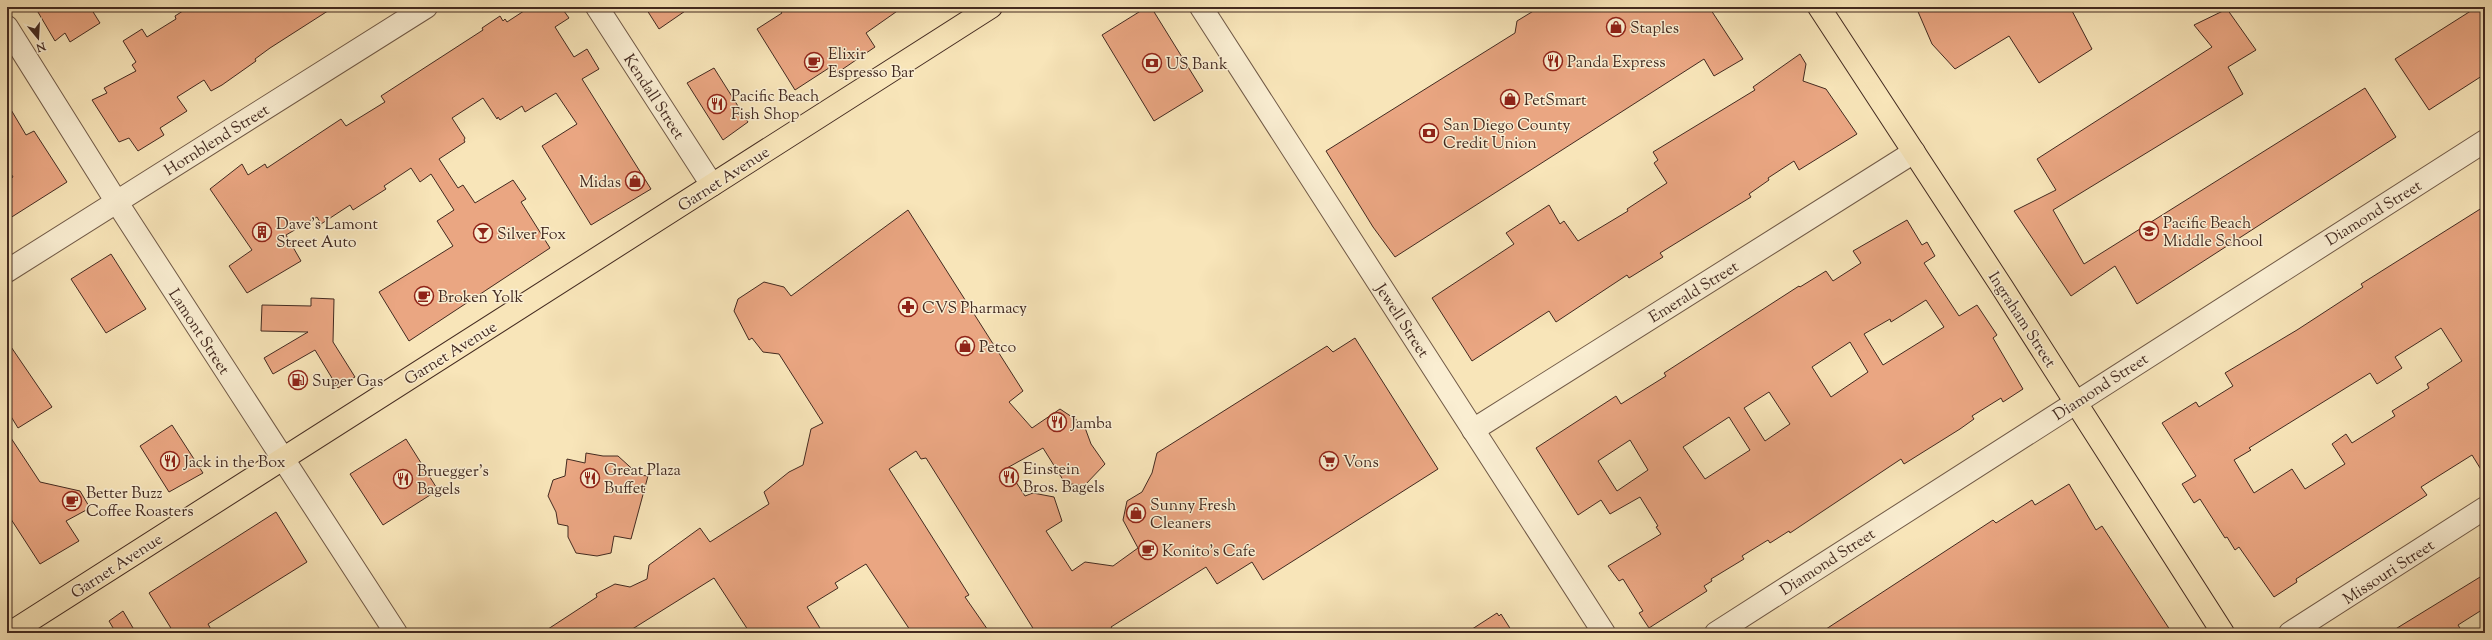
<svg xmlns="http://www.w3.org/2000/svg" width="2492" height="640" font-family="'Sorts Mill Goudy',serif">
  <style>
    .building { fill: #eaa682; stroke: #432a20; fill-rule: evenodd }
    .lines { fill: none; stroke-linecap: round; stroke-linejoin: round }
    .minor-casing { stroke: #705946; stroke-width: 24 }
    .major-casing { stroke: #432a20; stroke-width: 24 }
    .minor { stroke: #faeed2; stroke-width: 22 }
    .major { stroke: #f8e5b9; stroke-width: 22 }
    .labels { text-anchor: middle; stroke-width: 3; stroke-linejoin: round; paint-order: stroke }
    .poi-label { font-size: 16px; fill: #432a20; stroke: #faeed2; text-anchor: start }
    .street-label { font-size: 16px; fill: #432a20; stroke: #faeed2 }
  </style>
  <rect width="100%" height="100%" fill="#f8e5b9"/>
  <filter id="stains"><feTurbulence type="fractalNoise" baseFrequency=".005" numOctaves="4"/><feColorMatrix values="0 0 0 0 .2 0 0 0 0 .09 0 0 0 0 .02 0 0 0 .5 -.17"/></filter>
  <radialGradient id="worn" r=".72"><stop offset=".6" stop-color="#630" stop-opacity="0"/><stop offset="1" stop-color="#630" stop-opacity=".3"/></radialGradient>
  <g class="building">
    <path d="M 35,7 L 90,7 L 100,23 L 70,42 L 65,33 L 55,41 Z"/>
    <path d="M 189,7 L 334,7 L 270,48 L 255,59 L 256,61 L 222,85 L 211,91 L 204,80 L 177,97 L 187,111 L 160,128 L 164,135 L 138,151 L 129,138 L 119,142 L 92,100 L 107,93 L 104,88 L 136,71 L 132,65 L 136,62 L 123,41 L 142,29 L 147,37 L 176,19 L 175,16 Z"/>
    <path d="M 530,7 L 561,7 L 569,18 L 555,27 L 574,57 L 587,49 L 599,69 L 582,79 L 651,189 L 591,225 L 542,146 L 577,124 L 556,93 L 525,112 L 522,106 L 500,120 L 498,117 L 497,119 L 483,98 L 452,118 L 465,138 L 464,140 L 465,142 L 439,159 L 458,188 L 463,185 L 475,203 L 513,180 L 526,199 L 521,202 L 550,248 L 409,341 L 379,292 L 453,246 L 437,221 L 454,210 L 431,174 L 420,182 L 411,168 L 384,186 L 386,189 L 353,210 L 350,205 L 321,224 L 317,217 L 286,235 L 301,261 L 247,293 L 229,266 L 252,250 L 210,189 L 242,164 L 248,175 L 265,164 L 267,168 L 341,119 L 346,126 L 385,102 L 381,96 L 483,30 L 482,28 L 500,16 L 503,21 L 505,19 L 507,22 Z"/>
    <path d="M 645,7 L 691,7 L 659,29 Z"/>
    <path d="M 777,7 L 903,7 L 866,33 L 875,47 L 837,73 L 832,66 L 795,90 L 757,29 L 782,13 Z"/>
    <path d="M 1147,7 L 1151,7 L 1203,91 L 1154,121 L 1102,35 Z"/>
    <path d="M 1540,7 L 1709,7 L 1743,59 L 1714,76 L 1704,59 L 1395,257 L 1373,227 L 1326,151 L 1515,33 L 1517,21 Z"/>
    <path d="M 1916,7 L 2070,7 L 2092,49 L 2039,83 L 2009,36 L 1955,69 L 1932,44 Z"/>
    <path d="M 2477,7 L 2485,7 L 2485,74 L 2429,110 L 2395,59 Z"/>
    <path d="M 2227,9 L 2256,50 L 2228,67 L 2243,94 L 2053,210 L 2084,264 L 2365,88 L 2396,137 L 2137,304 L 2115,266 L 2071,296 L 2014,211 L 2056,190 L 2037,159 L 2212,47 L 2194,25 Z"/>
    <path d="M 1800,54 L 1806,64 L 1803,81 L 1826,89 L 1857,134 L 1799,170 L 1794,161 L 1768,178 L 1769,180 L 1749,194 L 1751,197 L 1660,253 L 1663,257 L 1629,278 L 1627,275 L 1556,322 L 1549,311 L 1472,361 L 1432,298 L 1514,244 L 1506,233 L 1549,205 L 1560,224 L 1564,221 L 1578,241 L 1628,211 L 1627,209 L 1667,183 L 1654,163 L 1658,160 L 1653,152 L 1755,90 L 1753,87 Z"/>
    <path d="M 714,68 L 748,122 L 723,140 L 687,83 Z"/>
    <path d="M 7,103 L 26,135 L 34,131 L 67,182 L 7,220 L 7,181 L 13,177 L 7,167 Z"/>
    <path d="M 2485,206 L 2485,476 L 2472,455 L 2421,487 L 2427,495 L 2296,579 L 2297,582 L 2274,597 L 2239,547 L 2235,550 L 2227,537 L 2225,538 L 2200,499 L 2194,503 L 2182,484 L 2196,476 L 2162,423 L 2196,402 L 2199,407 L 2233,386 L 2225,373 L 2297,330 L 2363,287 L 2361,284 ZM 2441,328 L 2462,361 L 2427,384 L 2429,388 L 2392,411 L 2395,416 L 2352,443 L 2346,434 L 2332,444 L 2345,464 L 2305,489 L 2292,469 L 2254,493 L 2234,460 L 2251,450 L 2249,448 L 2370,373 L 2377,384 L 2402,368 L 2395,357 Z"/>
    <path d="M 908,210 L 1023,391 L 1009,402 L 1032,428 L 1060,409 L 1084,425 L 1091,444 L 1105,464 L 1084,486 L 1065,483 L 1043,448 L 1007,468 L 1025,496 L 1033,493 L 1054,497 L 1062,521 L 1046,531 L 1072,571 L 1085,562 L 1113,566 L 1138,548 L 1123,520 L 1127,501 L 1142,492 L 1152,473 L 1157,453 L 1327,346 L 1333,352 L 1355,338 L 1438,469 L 1263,580 L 1252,562 L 1217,584 L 1206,567 L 1111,627 L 1115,633 L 1036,633 L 926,458 L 921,459 L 916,451 L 889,469 L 969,595 L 965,597 L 990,633 L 912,633 L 866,564 L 835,583 L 838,588 L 807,607 L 823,633 L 750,633 L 714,578 L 626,633 L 542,633 L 597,597 L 596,594 L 615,584 L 630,587 L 647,579 L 649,565 L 700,528 L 710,542 L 769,504 L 764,492 L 789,472 L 803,465 L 811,429 L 823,423 L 779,354 L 763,352 L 752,338 L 749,340 L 734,311 L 738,299 L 764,282 L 784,287 L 791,296 Z"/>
    <path d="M 1907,220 L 1922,245 L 1927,242 L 1935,256 L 1924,263 L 1959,316 L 1977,305 L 1997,335 L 1993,338 L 2023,389 L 2003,402 L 2001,398 L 1972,416 L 1974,419 L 1960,429 L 1904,464 L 1901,459 L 1790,533 L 1789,531 L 1770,543 L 1768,540 L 1742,556 L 1744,559 L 1711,579 L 1712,581 L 1704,586 L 1707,591 L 1649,628 L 1639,613 L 1643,611 L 1623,579 L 1619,581 L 1608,566 L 1661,534 L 1656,527 L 1658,526 L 1640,497 L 1610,514 L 1601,500 L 1578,515 L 1536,448 L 1616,396 L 1621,404 L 1666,376 L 1664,373 L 1799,286 L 1800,287 L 1826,271 L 1833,281 L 1861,263 L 1853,251 ZM 1926,300 L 1944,327 L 1883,365 L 1864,334 L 1890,319 L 1891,322 ZM 1850,342 L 1868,372 L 1831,397 L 1812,367 ZM 1769,392 L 1790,424 L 1765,441 L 1744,408 ZM 1729,417 L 1750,450 L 1705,479 L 1683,447 ZM 1630,440 L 1648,470 L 1617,491 L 1598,461 Z"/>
    <path d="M 111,254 L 146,309 L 106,333 L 71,279 Z"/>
    <path d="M 311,298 L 334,299 L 333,342 L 355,377 L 338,388 L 315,350 L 273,374 L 264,358 L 308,332 L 261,331 L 262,305 L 311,306 Z"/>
    <path d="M 7,341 L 52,407 L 18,428 L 7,410 Z"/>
    <path d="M 172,425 L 203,473 L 169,492 L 140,446 Z"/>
    <path d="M 7,432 L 40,482 L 80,491 L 90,508 L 66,521 L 79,541 L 40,564 L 7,513 Z"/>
    <path d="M 406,439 L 438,490 L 383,525 L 350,474 Z"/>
    <path d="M 586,453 L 603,456 L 618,456 L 639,475 L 648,476 L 631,539 L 614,536 L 611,553 L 597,556 L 576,553 L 568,537 L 568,526 L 558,524 L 556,512 L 548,496 L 553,480 L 565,476 L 567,459 L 585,463 Z"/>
    <path d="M 2069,484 L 2096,530 L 2102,526 L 2172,633 L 1820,633 L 1993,520 L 1996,523 L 2032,500 L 2035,505 Z"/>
    <path d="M 276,512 L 307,562 L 208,624 L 213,633 L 174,633 L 149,593 Z"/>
    <path d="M 2485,574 L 2485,608 L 2458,625 L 2463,633 L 2389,633 Z"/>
    <path d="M 123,611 L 136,633 L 116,633 L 109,621 Z"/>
    <path d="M 1497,613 L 1499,616 L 1501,614 L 1513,633 L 1466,633 Z"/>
  </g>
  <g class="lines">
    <defs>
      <g id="minor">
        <path d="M 597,7 L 712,185"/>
        <path d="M 1201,7 L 1604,633"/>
        <path d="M 7,27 L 116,201 L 396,633"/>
        <path d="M 7,271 L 426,7"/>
        <path d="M 1473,430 L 1914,152"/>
        <path d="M 1716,633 L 2485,141"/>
        <path d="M 2290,633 L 2485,508"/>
      </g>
      <g id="major">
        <path d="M 1819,7 L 2002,287 L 2223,633"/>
        <path d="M 10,633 L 991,7"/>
      </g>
    </defs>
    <use href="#minor" class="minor-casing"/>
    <use href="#major" class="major-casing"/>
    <use href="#minor" class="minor"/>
    <use href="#major" class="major"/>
  </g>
  <defs>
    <symbol id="shop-ring" viewBox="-11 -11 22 22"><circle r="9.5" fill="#faeed2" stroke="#8f2418" stroke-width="1.5"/><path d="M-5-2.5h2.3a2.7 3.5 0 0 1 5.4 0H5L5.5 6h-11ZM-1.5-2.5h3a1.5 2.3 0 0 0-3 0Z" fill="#8f2418"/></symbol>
    <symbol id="restaurant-ring" viewBox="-11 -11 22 22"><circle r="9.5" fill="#faeed2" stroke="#8f2418" stroke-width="1.5"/><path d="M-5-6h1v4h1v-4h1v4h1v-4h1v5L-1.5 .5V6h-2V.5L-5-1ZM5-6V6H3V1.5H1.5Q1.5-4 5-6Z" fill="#8f2418"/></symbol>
    <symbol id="cafe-ring" viewBox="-11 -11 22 22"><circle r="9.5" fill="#faeed2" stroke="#8f2418" stroke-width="1.5"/><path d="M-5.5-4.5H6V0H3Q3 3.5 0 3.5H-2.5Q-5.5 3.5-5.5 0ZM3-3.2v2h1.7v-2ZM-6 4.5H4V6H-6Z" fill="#8f2418"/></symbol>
    <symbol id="bank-ring" viewBox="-11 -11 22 22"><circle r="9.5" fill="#faeed2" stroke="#8f2418" stroke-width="1.5"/><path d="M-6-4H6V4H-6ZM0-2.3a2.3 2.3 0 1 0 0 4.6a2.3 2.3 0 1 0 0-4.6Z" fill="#8f2418"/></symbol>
    <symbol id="school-ring" viewBox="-11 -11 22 22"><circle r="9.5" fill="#faeed2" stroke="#8f2418" stroke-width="1.5"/><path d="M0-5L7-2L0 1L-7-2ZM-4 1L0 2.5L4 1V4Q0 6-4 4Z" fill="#8f2418"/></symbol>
    <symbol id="building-ring" viewBox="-11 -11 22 22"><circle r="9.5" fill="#faeed2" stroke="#8f2418" stroke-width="1.5"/><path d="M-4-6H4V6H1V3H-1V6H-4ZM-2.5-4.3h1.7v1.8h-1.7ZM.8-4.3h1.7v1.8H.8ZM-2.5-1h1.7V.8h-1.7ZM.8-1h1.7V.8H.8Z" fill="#8f2418"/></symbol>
    <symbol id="bar-ring" viewBox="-11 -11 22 22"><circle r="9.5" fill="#faeed2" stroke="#8f2418" stroke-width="1.5"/><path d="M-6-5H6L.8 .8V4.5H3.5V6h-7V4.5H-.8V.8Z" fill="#8f2418"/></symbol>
    <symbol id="pharmacy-ring" viewBox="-11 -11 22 22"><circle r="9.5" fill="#faeed2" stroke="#8f2418" stroke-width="1.5"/><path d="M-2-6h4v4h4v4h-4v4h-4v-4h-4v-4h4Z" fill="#8f2418"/></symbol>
    <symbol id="fuel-ring" viewBox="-11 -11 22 22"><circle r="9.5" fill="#faeed2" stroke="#8f2418" stroke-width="1.5"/><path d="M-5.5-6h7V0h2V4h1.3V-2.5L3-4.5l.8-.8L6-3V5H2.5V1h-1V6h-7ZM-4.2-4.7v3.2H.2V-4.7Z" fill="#8f2418"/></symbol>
    <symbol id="supermarket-ring" viewBox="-11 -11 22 22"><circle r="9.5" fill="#faeed2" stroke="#8f2418" stroke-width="1.5"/><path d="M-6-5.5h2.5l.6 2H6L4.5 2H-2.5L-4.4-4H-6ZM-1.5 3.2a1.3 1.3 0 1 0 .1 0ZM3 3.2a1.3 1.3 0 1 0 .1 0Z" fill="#8f2418"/></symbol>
  </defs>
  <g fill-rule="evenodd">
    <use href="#shop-ring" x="1605" y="16" width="22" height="22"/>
    <use href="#restaurant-ring" x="1542" y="50" width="22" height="22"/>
    <use href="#cafe-ring" x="803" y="51" width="22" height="22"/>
    <use href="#bank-ring" x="1141" y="52" width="22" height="22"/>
    <use href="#shop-ring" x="1499" y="88" width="22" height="22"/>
    <use href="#restaurant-ring" x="706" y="93" width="22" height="22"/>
    <use href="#bank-ring" x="1418" y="122" width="22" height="22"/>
    <use href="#shop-ring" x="624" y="170" width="22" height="22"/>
    <use href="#school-ring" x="2138" y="220" width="22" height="22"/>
    <use href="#building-ring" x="251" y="221" width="22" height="22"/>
    <use href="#bar-ring" x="472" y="222" width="22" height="22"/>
    <use href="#cafe-ring" x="413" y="285" width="22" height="22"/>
    <use href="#pharmacy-ring" x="897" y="296" width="22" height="22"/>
    <use href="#shop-ring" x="954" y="335" width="22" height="22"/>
    <use href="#fuel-ring" x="287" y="369" width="22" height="22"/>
    <use href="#restaurant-ring" x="1046" y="411" width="22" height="22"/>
    <use href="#restaurant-ring" x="159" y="450" width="22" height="22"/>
    <use href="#supermarket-ring" x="1318" y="450" width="22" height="22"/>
    <use href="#restaurant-ring" x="998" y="466" width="22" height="22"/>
    <use href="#restaurant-ring" x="579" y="467" width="22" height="22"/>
    <use href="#restaurant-ring" x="392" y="468" width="22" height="22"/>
    <use href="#cafe-ring" x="61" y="490" width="22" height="22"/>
    <use href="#shop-ring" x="1125" y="502" width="22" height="22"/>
    <use href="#cafe-ring" x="1137" y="539" width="22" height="22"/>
  </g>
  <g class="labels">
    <g class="poi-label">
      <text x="1630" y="33">Staples</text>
      <text x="828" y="59">Elixir<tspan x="828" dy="18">Espresso Bar</tspan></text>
      <text x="1567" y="67">Panda Express</text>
      <text x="1166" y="69">US Bank</text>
      <text x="731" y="101">Pacific Beach<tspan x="731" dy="18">Fish Shop</tspan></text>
      <text x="1524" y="105">PetSmart</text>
      <text x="1443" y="130">San Diego County<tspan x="1443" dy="18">Credit Union</tspan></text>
      <text x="621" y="187" text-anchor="end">Midas</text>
      <text x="2163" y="228">Pacific Beach<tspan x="2163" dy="18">Middle School</tspan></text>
      <text x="276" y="229">Dave's Lamont<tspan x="276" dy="18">Street Auto</tspan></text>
      <text x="497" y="239">Silver Fox</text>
      <text x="438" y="302">Broken Yolk</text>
      <text x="922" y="313">CVS Pharmacy</text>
      <text x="979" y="352">Petco</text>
      <text x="312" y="386">Super Gas</text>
      <text x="1071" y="428">Jamba</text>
      <text x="184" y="467">Jack in the Box</text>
      <text x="1343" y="467">Vons</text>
      <text x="1023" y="474">Einstein<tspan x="1023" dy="18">Bros. Bagels</tspan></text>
      <text x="604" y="475">Great Plaza<tspan x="604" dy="18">Buffet</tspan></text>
      <text x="417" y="476">Bruegger's<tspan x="417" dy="18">Bagels</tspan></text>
      <text x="86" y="498">Better Buzz<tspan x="86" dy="18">Coffee Roasters</tspan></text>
      <text x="1150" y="510">Sunny Fresh<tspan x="1150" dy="18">Cleaners</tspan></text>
      <text x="1162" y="556">Konito's Cafe</text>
    </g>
    <g class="street-label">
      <text transform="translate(655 96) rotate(57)" y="6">Kendall Street</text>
      <text transform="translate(216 139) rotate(-32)" y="6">Hornblend Street</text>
      <text transform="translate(723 178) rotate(-33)" y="6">Garnet Avenue</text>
      <text transform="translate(2373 212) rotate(-32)" y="6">Diamond Street</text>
      <text transform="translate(1693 291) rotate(-32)" y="6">Emerald Street</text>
      <text transform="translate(2023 319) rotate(57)" y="6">Ingraham Street</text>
      <text transform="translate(1403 320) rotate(57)" y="6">Jewell Street</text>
      <text transform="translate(200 331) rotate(57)" y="6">Lamont Street</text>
      <text transform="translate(450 352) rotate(-32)" y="6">Garnet Avenue</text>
      <text transform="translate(2100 386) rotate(-33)" y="6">Diamond Street</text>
      <text transform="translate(1827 561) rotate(-33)" y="6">Diamond Street</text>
      <text transform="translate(116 565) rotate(-33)" y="6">Garnet Avenue</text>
      <text transform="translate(2388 571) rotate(-33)" y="6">Missouri Street</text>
    </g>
  </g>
  <rect width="2492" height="640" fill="none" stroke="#f8e5b9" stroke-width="24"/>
  <rect x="8" y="8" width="2476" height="624" fill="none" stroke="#432a20" stroke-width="2"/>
  <rect x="12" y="12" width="2468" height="616" fill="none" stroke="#432a20"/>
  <g transform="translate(38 38) rotate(162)" stroke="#faeed2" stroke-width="3" paint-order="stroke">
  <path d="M0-3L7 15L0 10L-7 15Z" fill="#432a20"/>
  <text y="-6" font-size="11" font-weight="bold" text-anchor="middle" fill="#432a20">N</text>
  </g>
  <rect width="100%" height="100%" filter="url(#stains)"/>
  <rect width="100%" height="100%" fill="url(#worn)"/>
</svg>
